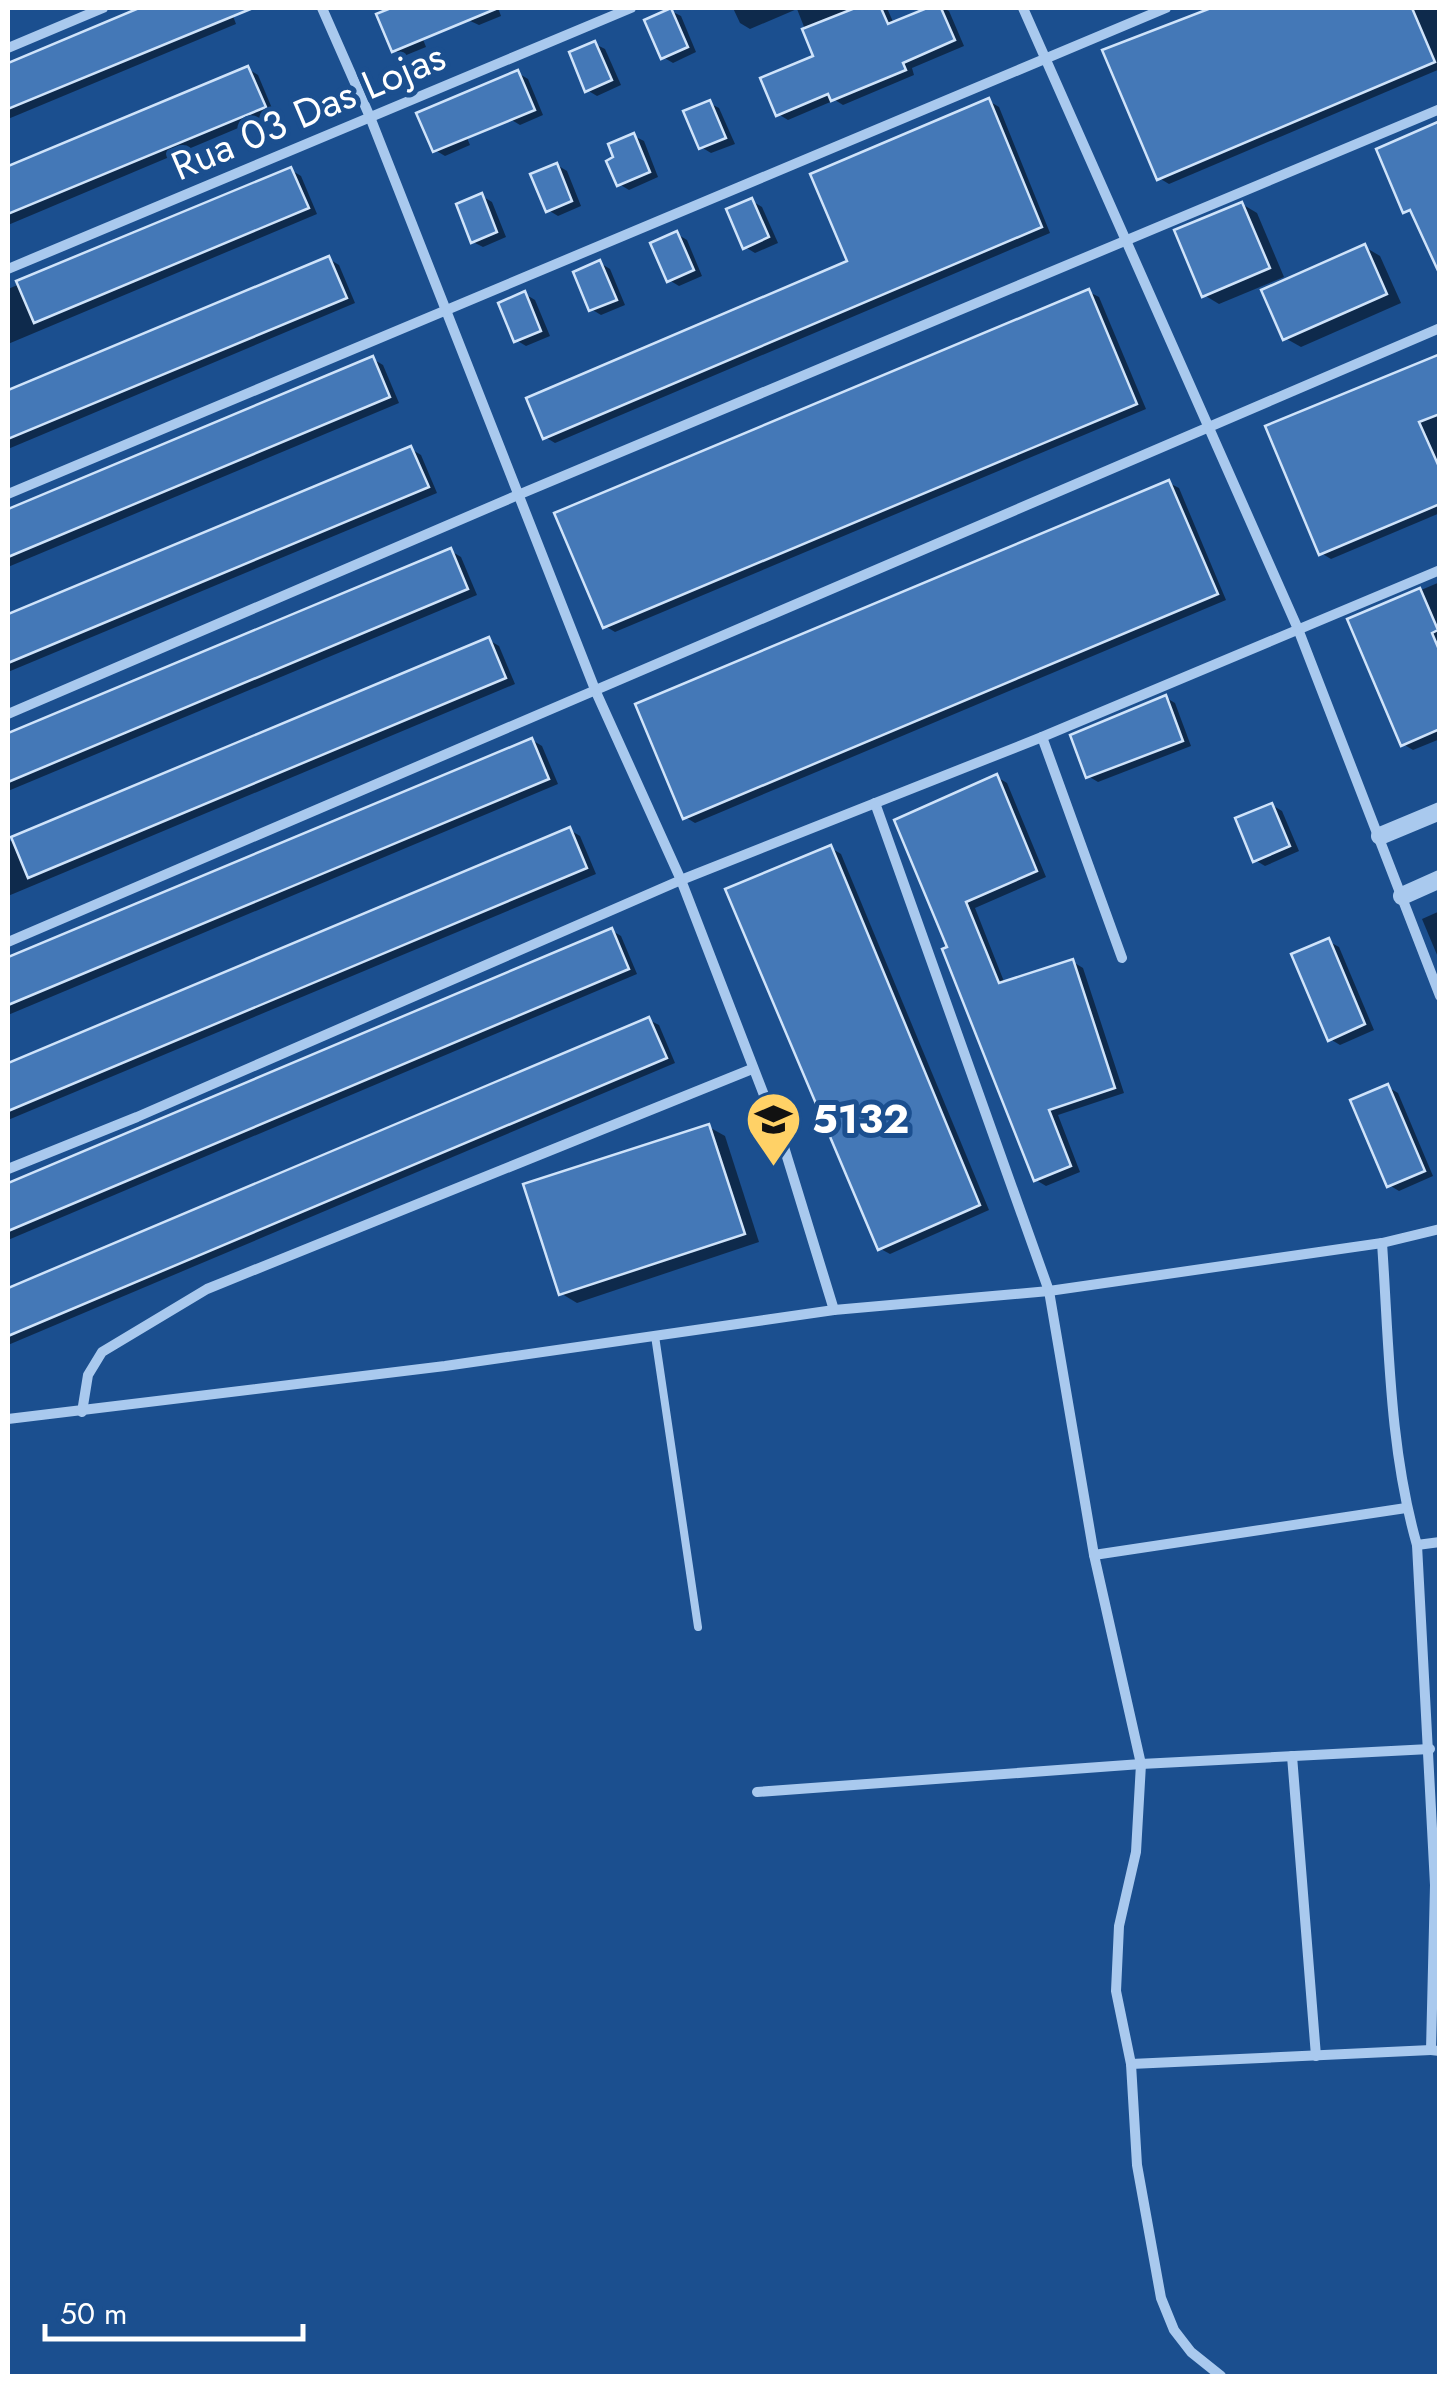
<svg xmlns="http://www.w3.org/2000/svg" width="1447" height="2384" font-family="Jost,sans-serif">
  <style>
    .shadow { fill: #0007 }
    .building { fill: #4478b7; stroke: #cfe3fa; stroke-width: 2.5 }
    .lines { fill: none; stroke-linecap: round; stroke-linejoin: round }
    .service { stroke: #a9c9ee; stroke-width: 8 }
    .minor { stroke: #a9c9ee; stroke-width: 10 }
    .tertiary { stroke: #a9c9ee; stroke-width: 18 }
    .labels { text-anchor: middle; stroke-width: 10; stroke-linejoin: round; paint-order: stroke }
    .street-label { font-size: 40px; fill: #fff; stroke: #1b4f8f }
    .poi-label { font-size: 40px; font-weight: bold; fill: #fff; stroke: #1b4f8f; text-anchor: start }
  </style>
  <rect width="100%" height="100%" fill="#1b4f8f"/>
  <g class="shadow">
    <path d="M 144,8 L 230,8 L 236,24 L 8,119 L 8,65 Z"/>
    <path d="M 397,8 L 412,11 L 426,47 L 404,56 L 394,50 L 379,15 Z"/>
    <path d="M 464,8 L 498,8 L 501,16 L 479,25 L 468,20 Z"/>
    <path d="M 733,8 L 887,8 L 894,24 L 933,8 L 943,8 L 949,11 L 964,46 L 912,68 L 914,75 L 843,105 L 835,100 L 788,120 L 778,114 L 816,57 L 797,9 L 750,29 L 740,23 Z"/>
    <path d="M 1216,8 L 1440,8 L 1440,69 L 1169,184 L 1159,178 L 1106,52 Z"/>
    <path d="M 671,11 L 681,16 L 696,52 L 673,63 L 663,57 Z"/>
    <path d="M 595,44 L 605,49 L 621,85 L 597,96 L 587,90 Z"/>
    <path d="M 248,69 L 258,75 L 274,113 L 8,225 L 8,170 Z"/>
    <path d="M 518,73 L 528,79 L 543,115 L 520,125 L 510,119 Z"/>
    <path d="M 989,101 L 999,107 L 1050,233 L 555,443 L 545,437 L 850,263 Z"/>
    <path d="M 709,103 L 719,108 L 735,144 L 711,153 L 701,147 Z"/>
    <path d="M 455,109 L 470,145 L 445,156 L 435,150 Z"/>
    <path d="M 634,136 L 644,141 L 658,177 L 629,190 L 619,184 Z"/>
    <path d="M 557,165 L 567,171 L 581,206 L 558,216 L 548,210 Z"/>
    <path d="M 291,170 L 301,176 L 317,214 L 8,344 L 8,289 Z"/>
    <path d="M 482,196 L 492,202 L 506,237 L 483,247 L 473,242 Z"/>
    <path d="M 752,201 L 762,207 L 778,243 L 755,253 L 745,247 Z"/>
    <path d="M 1242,204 L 1257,213 L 1284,277 L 1219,304 L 1204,295 Z"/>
    <path d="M 677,234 L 687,240 L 702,276 L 679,286 L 669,280 Z"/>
    <path d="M 1365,247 L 1380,256 L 1401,303 L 1301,347 L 1285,338 Z"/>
    <path d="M 329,259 L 339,265 L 355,303 L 8,449 L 8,394 Z"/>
    <path d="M 600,263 L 610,269 L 625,305 L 601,315 L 591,309 Z"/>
    <path d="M 1089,292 L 1099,297 L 1146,409 L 615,632 L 605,626 Z"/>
    <path d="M 525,294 L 535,300 L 550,336 L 526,346 L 516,340 Z"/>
    <path d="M 1440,357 L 1440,513 L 1331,559 L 1321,553 Z"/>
    <path d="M 373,359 L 383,365 L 399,403 L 8,567 L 8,512 Z"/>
    <path d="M 411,449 L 421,455 L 437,493 L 8,672 L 8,618 Z"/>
    <path d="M 1169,483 L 1179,488 L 1226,600 L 695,823 L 685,817 Z"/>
    <path d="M 451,551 L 461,557 L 477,595 L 8,791 L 8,736 Z"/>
    <path d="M 1440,582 L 1440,739 L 1413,750 L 1403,744 L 1350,620 Z"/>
    <path d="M 489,640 L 499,646 L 515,684 L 8,896 L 8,842 Z"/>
    <path d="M 1165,697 L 1175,703 L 1191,746 L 1098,782 L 1088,776 Z"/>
    <path d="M 532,740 L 542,746 L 558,784 L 8,1015 L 8,960 Z"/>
    <path d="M 997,777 L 1007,783 L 1046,877 L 975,908 L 1005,984 L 1073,962 L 1083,968 L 1124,1093 L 1058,1115 L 1080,1172 L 1046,1186 L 1036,1180 L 950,948 Z"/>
    <path d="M 1272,805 L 1282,811 L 1299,851 L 1265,866 L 1255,860 Z"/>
    <path d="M 570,830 L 580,836 L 596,874 L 8,1120 L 8,1065 Z"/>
    <path d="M 831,848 L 841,854 L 989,1210 L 890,1254 L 879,1248 Z"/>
    <path d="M 1440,911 L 1440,962 L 1422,919 Z"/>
    <path d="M 611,930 L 621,936 L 637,974 L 8,1240 L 8,1185 Z"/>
    <path d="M 1328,941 L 1339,947 L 1374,1030 L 1340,1045 L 1330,1039 Z"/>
    <path d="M 649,1020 L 659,1025 L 675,1063 L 8,1345 L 8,1290 Z"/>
    <path d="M 1388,1087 L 1398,1093 L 1433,1176 L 1399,1191 L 1389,1185 Z"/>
    <path d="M 709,1127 L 725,1136 L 759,1242 L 577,1303 L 562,1294 Z"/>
  </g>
  <g class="building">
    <path d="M 139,8 L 253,8 L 8,109 L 8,63 Z"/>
    <path d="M 391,8 L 498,8 L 392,52 L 376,14 Z"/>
    <path d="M 671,8 L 688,47 L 661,59 L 644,20 Z"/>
    <path d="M 855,8 L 881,8 L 888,24 L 927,8 L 941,8 L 955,40 L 903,63 L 906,70 L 831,101 L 828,94 L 776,116 L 760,78 L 813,56 L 802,29 Z"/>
    <path d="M 1211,8 L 1412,8 L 1435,62 L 1157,180 L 1102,50 Z"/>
    <path d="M 595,41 L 612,80 L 585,92 L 569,52 Z"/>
    <path d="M 248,66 L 266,107 L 8,214 L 8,166 Z"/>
    <path d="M 518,70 L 535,110 L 433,152 L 416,113 Z"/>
    <path d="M 989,98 L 1042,227 L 543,439 L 526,398 L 847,261 L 810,174 Z"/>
    <path d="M 710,100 L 726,138 L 699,149 L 683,111 Z"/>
    <path d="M 1440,121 L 1440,275 L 1410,210 L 1403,213 L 1376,149 Z"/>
    <path d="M 634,133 L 650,172 L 617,186 L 606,161 L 613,157 L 608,144 Z"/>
    <path d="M 557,163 L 572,201 L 546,212 L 530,174 Z"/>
    <path d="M 291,167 L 309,208 L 34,323 L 16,281 Z"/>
    <path d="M 482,193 L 497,232 L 471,243 L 456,204 Z"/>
    <path d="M 752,198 L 769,237 L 743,249 L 726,209 Z"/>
    <path d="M 1242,202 L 1270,268 L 1202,297 L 1174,230 Z"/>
    <path d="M 677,231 L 694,270 L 667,282 L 650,243 Z"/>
    <path d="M 1365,244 L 1387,294 L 1283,340 L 1261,290 Z"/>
    <path d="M 329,256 L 347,298 L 8,439 L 8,390 Z"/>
    <path d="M 600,260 L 617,300 L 589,311 L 573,272 Z"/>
    <path d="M 1089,289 L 1137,404 L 603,628 L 554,513 Z"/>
    <path d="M 525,291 L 541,331 L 514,342 L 498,303 Z"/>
    <path d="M 1440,354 L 1440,414 L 1419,422 L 1440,469 L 1440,504 L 1319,555 L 1265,426 Z"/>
    <path d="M 373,356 L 390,397 L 8,557 L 8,509 Z"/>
    <path d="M 411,446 L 429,487 L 8,663 L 8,614 Z"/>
    <path d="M 1169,480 L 1218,594 L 683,819 L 635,704 Z"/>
    <path d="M 451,548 L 468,589 L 8,782 L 8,733 Z"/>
    <path d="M 1420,588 L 1438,630 L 1432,633 L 1440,652 L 1440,729 L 1401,746 L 1347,619 Z"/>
    <path d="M 489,637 L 506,678 L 28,878 L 11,837 Z"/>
    <path d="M 1166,695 L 1183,741 L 1086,778 L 1070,735 Z"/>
    <path d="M 532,738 L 549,779 L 8,1005 L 8,957 Z"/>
    <path d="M 997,774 L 1037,871 L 966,902 L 999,983 L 1073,959 L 1115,1088 L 1049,1110 L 1071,1166 L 1034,1181 L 942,949 L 947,947 L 894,820 Z"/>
    <path d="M 1272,803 L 1290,846 L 1253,862 L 1235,818 Z"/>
    <path d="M 570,827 L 587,868 L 8,1111 L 8,1063 Z"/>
    <path d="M 831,845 L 980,1205 L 878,1250 L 725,889 Z"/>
    <path d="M 612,928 L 629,969 L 8,1231 L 8,1183 Z"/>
    <path d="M 1329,938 L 1365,1024 L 1328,1041 L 1291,954 Z"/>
    <path d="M 649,1017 L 667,1058 L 8,1336 L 8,1288 Z"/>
    <path d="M 1388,1084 L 1425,1171 L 1387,1187 L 1350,1100 Z"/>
    <path d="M 709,1124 L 745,1234 L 559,1295 L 523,1184 Z"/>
  </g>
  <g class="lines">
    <path class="service" d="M 655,1336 L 698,1627"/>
    <g class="minor">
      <path d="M 322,8 L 370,117 L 596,692 L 681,880 L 784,1147 L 834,1310"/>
      <path d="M 1023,8 L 1298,629 L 1440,996"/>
      <path d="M 8,48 L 103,8"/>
      <path d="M 8,269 L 631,8"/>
      <path d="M 8,494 L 1166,8"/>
      <path d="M 8,714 L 518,495 L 1440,109"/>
      <path d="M 1042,737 L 1122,958"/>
      <path d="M 875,803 L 1049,1291 L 1094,1555 L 1141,1764 L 1136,1852 L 1119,1926 L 1116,1991 L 1131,2064 L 1137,2165 L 1161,2298 L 1174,2330 L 1191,2352 L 1221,2376"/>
      <path d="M 8,942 L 1440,328"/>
      <path d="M 8,1169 L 137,1117 L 681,880 L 1042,737 L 1440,570"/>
      <path d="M 1382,1243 C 1389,1343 1389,1448 1417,1545 L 1435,1885 L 1431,2050 L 1440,2051"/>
      <path d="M 82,1412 L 88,1375 L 102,1352 L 207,1289 L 752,1069"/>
      <path d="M 8,1419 L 445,1366 L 834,1310 L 1049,1291 L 1382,1243 L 1440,1229"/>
      <path d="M 1417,1545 L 1440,1542"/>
      <path d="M 1094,1555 L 1406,1508"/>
      <path d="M 1292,1756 L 1316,2056"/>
      <path d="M 757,1792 L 1141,1764 L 1430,1749"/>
      <path d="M 1131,2064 L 1431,2050"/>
    </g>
    <g class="tertiary">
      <path d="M 1380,836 L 1440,811"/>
      <path d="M 1402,896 L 1440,879"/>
    </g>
  </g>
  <defs>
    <symbol id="school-pin" viewBox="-11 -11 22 30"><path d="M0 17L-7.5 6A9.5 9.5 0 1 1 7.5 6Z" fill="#ffd166" stroke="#1b4f8f"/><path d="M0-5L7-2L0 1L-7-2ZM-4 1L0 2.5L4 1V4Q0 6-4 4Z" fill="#111"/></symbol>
  </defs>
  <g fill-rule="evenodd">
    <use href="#school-pin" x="742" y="1088" width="63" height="86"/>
  </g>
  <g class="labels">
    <g class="street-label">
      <text transform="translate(308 111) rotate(-23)" y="14">Rua 03 Das Lojas</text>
    </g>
    <g class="poi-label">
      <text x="812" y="1133">5132</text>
    </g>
  </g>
  <rect width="1447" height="2384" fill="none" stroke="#ffffff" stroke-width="20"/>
  <path d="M45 2324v15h258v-15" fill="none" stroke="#ffffff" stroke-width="5"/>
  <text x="60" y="2324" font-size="30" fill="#ffffff" stroke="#1b4f8f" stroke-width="8" paint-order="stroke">50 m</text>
</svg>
